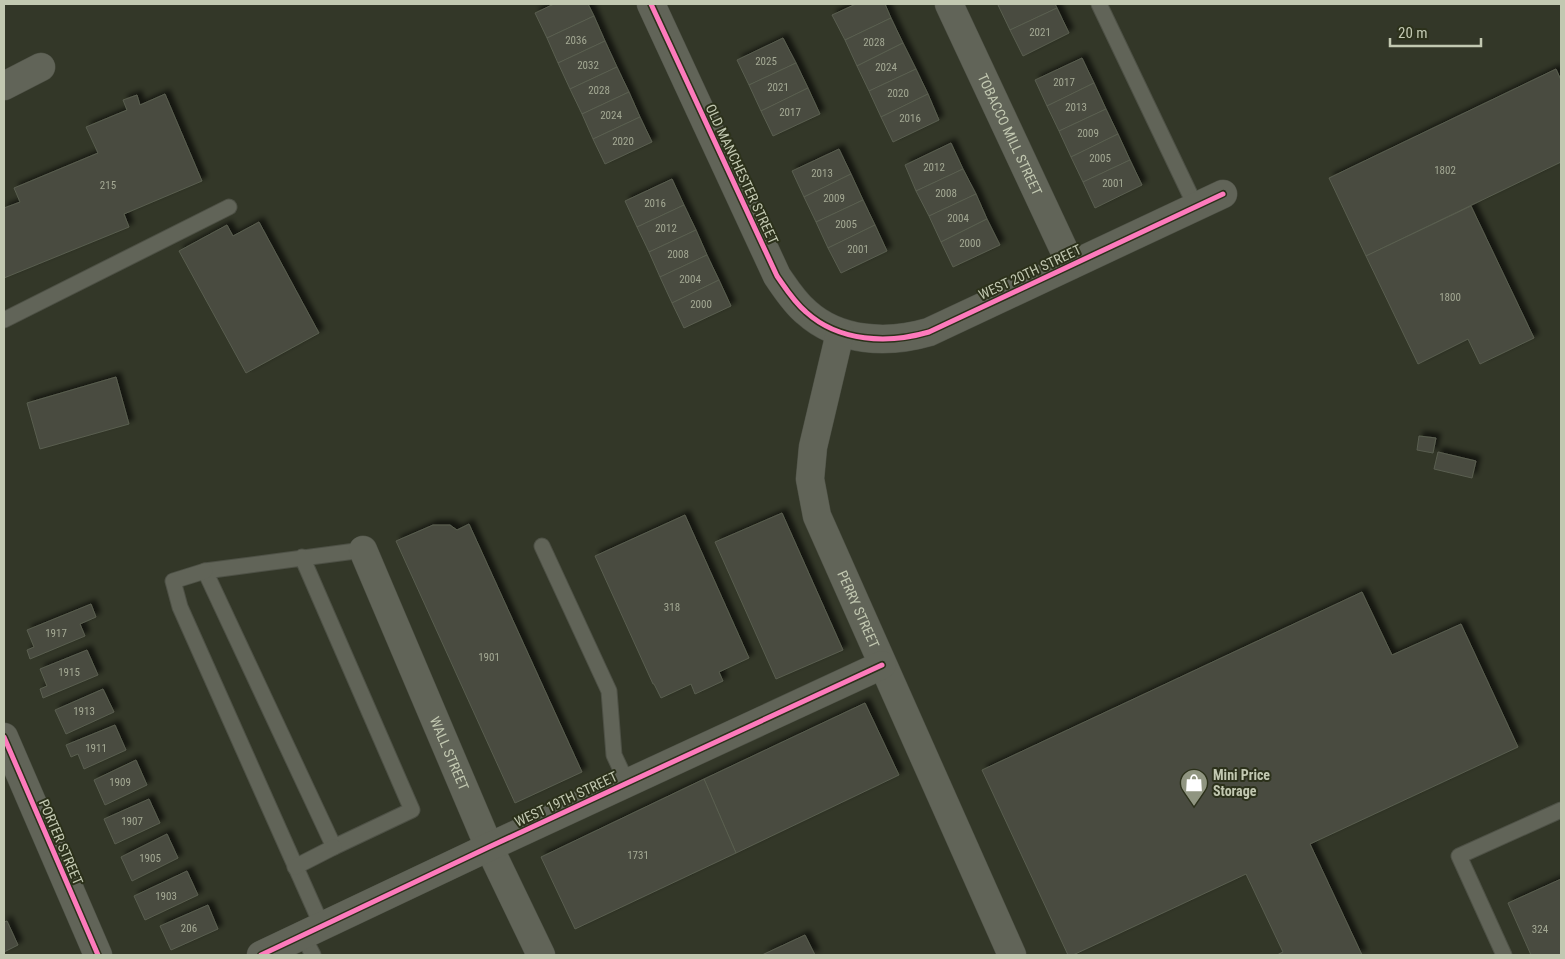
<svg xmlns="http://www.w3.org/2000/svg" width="1565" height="959" font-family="'Roboto Condensed',sans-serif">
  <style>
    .building { fill: #484c3f; stroke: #5a5e50; filter: url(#shadow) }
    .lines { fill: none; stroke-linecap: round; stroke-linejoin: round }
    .lane-casing { stroke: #4e5146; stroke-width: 17 }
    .street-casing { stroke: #4e5146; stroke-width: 29 }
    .lane { stroke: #616458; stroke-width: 15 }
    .street { stroke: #616458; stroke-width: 28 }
    .cycleway-casing { stroke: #2c311b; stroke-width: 8 }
    .cycleway { stroke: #fd7abc; stroke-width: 5 }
    .labels { text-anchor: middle; stroke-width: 4; stroke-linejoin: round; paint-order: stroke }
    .number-label { font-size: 11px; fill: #a4a994 }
    .street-label { font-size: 14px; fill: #c2c8b1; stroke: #2c311b }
    .poi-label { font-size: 14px; font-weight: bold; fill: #c2c8b1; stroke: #2c311b; text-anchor: start }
  </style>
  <defs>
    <filter id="shadow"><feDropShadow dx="4.5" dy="-4.5" stdDeviation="2.5" flood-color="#0009"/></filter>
  </defs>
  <rect width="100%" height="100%" fill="#333728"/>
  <g class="building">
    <path d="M 554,4 L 588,4 L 594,16 L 547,38 L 535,13 Z"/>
    <path d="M 856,4 L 885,4 L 891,18 L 845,40 L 832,15 Z"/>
    <path d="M 1001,4 L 1055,4 L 1057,8 L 1010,30 L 998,5 Z"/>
    <path d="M 1057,8 L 1069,33 L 1023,56 L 1010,30 Z"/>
    <path d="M 594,16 L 605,41 L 558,63 L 547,38 Z"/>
    <path d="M 891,18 L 903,43 L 857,66 L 845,40 Z"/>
    <path d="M 783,38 L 796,63 L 749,85 L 737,60 Z"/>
    <path d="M 605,41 L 617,67 L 570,89 L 558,63 Z"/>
    <path d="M 903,43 L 916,69 L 869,91 L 857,66 Z"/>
    <path d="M 1082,58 L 1094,83 L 1047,106 L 1035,80 Z"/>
    <path d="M 796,63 L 808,88 L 761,111 L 749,85 Z"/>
    <path d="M 617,67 L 629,92 L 582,114 L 570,89 Z"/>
    <path d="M 916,69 L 928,94 L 881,117 L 869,91 Z"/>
    <path d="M 1556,69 L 1561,80 L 1561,162 L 1366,256 L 1329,178 Z"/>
    <path d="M 1094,83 L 1106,109 L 1059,131 L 1047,106 Z"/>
    <path d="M 808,88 L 820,114 L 773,136 L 761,111 Z"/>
    <path d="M 629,92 L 640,117 L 593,139 L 582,114 Z"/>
    <path d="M 165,94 L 202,181 L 124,214 L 129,227 L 4,278 L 4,208 L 20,202 L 14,188 L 98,153 L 86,127 L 127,110 L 123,100 L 137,95 L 140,105 Z"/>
    <path d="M 928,94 L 939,120 L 893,142 L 881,117 Z"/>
    <path d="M 1106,109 L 1118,134 L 1071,157 L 1059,131 Z"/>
    <path d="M 640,117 L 652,142 L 605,164 L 593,139 Z"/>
    <path d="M 1118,134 L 1130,160 L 1083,182 L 1071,157 Z"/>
    <path d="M 951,143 L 963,169 L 916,191 L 905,165 Z"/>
    <path d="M 839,149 L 851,174 L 804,197 L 792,171 Z"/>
    <path d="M 1130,160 L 1142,185 L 1095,208 L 1083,182 Z"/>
    <path d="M 963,169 L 976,194 L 929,216 L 916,191 Z"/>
    <path d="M 851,174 L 863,200 L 816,222 L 804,197 Z"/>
    <path d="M 672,179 L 684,205 L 637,227 L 625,201 Z"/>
    <path d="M 976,194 L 987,219 L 941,242 L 929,216 Z"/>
    <path d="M 863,200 L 875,225 L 828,248 L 816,222 Z"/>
    <path d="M 684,205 L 696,230 L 649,252 L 637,227 Z"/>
    <path d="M 1471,206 L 1534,338 L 1480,364 L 1468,339 L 1418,364 L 1366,256 Z"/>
    <path d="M 987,219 L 1000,245 L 953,267 L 941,242 Z"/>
    <path d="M 259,222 L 319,333 L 246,373 L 179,251 L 227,225 L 233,236 Z"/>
    <path d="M 875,225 L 887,251 L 841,273 L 828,248 Z"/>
    <path d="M 696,230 L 707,255 L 660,277 L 649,252 Z"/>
    <path d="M 707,255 L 719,280 L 672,303 L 660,277 Z"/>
    <path d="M 719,280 L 731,306 L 684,328 L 672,303 Z"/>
    <path d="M 116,377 L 129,424 L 40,449 L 27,403 Z"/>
    <path d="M 1419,436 L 1436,438 L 1433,453 L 1417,450 Z"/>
    <path d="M 1438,452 L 1476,461 L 1472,478 L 1434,469 Z"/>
    <path d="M 782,513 L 843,650 L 776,679 L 715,542 Z"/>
    <path d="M 685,515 L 749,658 L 719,672 L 723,681 L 695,694 L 691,684 L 661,698 L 654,684 L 653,684 L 595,556 Z"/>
    <path d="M 469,524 L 582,772 L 515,803 L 396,541 L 433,525 L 450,525 L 457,530 Z"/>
    <path d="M 1362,592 L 1392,655 L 1461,624 L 1518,747 L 1310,844 L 1362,955 L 1277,955 L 1283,952 L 1246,874 L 1073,955 L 1068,955 L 982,770 Z"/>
    <path d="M 91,604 L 96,617 L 80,624 L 85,636 L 30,659 L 27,650 L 34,647 L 27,630 Z"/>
    <path d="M 87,650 L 98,675 L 43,698 L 40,689 L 47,686 L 40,669 Z"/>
    <path d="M 103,689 L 114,712 L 66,734 L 55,710 Z"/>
    <path d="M 865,703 L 899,775 L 736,853 L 704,779 Z"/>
    <path d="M 115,725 L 126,750 L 84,769 L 78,754 L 71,757 L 66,745 Z"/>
    <path d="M 136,760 L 147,785 L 105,805 L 94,780 Z"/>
    <path d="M 704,779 L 736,853 L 575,929 L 541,857 Z"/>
    <path d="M 149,799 L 160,823 L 115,844 L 104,819 Z"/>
    <path d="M 167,834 L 178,858 L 132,881 L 121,857 Z"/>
    <path d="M 187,871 L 198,895 L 145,920 L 134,896 Z"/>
    <path d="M 1561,879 L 1561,955 L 1531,955 L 1508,903 Z"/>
    <path d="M 208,905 L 218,929 L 171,950 L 160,926 Z"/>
    <path d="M 7,921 L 18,945 L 4,952 L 4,922 Z"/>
    <path d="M 805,935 L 815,955 L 762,955 Z"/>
  </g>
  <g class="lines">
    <defs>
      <g id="lane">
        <path d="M 1099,4 L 1196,207"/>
        <path d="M 4,320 L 229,207"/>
        <path d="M 542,546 L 609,691 L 614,755 L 627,783"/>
        <path d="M 302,557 L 412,810 L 334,847 L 205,571 L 363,550"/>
        <path d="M 205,571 L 173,581 L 180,607 L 322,926"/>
        <path d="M 295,867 L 334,847"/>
        <path d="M 303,936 L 313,955"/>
        <path d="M 1504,955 L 1459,856 L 1561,810"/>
      </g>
      <g id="street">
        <path d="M 651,4 L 777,276 C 786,289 794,302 806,312 C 839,342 888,344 929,332 L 1223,194"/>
        <path id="s1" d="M 949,4 L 1071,265"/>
        <path d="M 4,86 L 41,67"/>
        <path id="s2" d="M 840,333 L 813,447 L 810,479 L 817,516 L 1012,955"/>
        <path id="s3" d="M 363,550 L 489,847 L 541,955"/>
        <path d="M 4,737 L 98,955"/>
        <path d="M 261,955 L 489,847 L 882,665"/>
      </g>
    </defs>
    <use href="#lane" class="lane-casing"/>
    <use href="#street" class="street-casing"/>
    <use href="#lane" class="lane"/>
    <use href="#street" class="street"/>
    <defs>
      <g id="cycleway">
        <path d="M 651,4 L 777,276 C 786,289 794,302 806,312 C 839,342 888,344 929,332 L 1223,194"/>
        <path d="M 4,737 L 98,955"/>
        <path d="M 261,955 L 489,847 L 882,665"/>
      </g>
    </defs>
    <use href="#cycleway" class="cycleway-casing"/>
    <use href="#cycleway" class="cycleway"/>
  </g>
  <defs>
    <symbol id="shop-pin" viewBox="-11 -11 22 30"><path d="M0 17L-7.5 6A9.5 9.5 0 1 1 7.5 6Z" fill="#909581" stroke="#2c311b"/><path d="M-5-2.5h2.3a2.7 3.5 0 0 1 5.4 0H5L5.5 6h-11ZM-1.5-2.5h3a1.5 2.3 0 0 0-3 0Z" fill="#fff"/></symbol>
  </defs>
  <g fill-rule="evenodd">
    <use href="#shop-pin" x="1178" y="767" width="32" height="43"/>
  </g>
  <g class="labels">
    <g class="number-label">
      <text x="1040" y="36">2021</text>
      <text x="576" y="44">2036</text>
      <text x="874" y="46">2028</text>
      <text x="766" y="65">2025</text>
      <text x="588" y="69">2032</text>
      <text x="886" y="71">2024</text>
      <text x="1064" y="86">2017</text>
      <text x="778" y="91">2021</text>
      <text x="599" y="94">2028</text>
      <text x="898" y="97">2020</text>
      <text x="1076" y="111">2013</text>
      <text x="790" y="116">2017</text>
      <text x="611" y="119">2024</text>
      <text x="910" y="122">2016</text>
      <text x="1088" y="137">2009</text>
      <text x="623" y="145">2020</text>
      <text x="1100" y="162">2005</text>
      <text x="934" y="171">2012</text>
      <text x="1445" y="174">1802</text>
      <text x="822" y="177">2013</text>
      <text x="1113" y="187">2001</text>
      <text x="108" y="189">215</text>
      <text x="946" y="197">2008</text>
      <text x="834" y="202">2009</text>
      <text x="655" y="207">2016</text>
      <text x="958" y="222">2004</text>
      <text x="846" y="228">2005</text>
      <text x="666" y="232">2012</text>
      <text x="970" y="247">2000</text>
      <text x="858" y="253">2001</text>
      <text x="678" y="258">2008</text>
      <text x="690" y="283">2004</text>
      <text x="1450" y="301">1800</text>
      <text x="701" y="308">2000</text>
      <text x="672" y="611">318</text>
      <text x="56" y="637">1917</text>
      <text x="489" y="661">1901</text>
      <text x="69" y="676">1915</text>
      <text x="84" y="715">1913</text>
      <text x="96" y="752">1911</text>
      <text x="120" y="786">1909</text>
      <text x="132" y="825">1907</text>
      <text x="638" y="859">1731</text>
      <text x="150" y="862">1905</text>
      <text x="166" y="900">1903</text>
      <text x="189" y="932">206</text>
      <text x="1540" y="933">324</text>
    </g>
    <g class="street-label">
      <text dy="5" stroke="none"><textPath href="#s1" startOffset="144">TOBACCO MILL STREET</textPath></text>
      <text transform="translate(742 174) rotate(65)" y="5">OLD MANCHESTER STREET</text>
      <text transform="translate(1030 272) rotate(-25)" y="5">WEST 20TH STREET</text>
      <text dy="5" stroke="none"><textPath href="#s2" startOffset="289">PERRY STREET</textPath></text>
      <text dy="5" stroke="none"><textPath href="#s3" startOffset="221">WALL STREET</textPath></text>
      <text transform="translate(566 799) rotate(-25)" y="5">WEST 19TH STREET</text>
      <text transform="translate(61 842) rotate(67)" y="5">PORTER STREET</text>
    </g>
    <g class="poi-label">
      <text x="1213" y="780">Mini Price<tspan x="1213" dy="16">Storage</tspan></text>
    </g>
  </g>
  <rect width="1565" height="959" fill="none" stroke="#c2c8b1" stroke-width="10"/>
  <path d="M1390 38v8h91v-8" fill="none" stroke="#c2c8b1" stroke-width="2.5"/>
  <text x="1398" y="38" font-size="15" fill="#c2c8b1" stroke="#2c311b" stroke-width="4" paint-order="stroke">20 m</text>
</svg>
